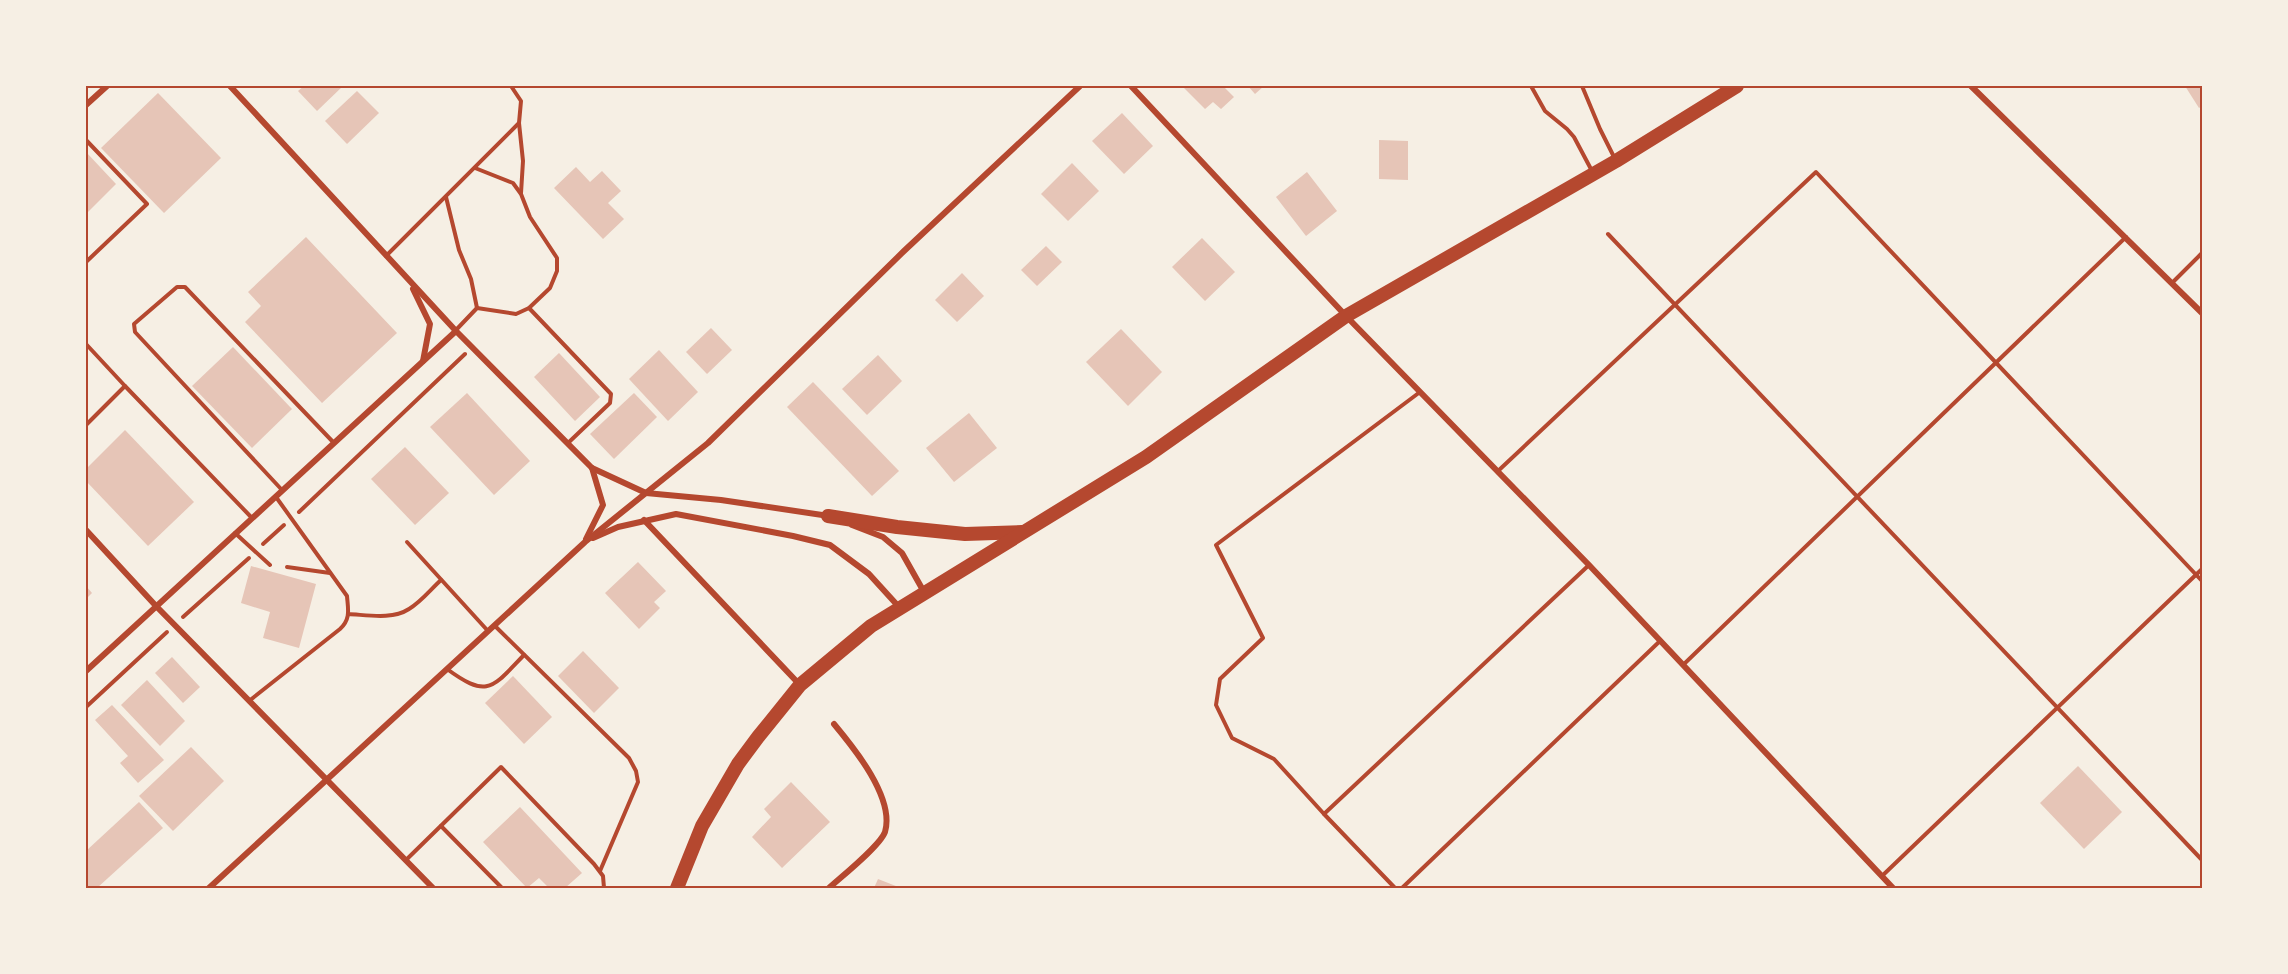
<svg xmlns="http://www.w3.org/2000/svg" width="2288" height="974" font-family="Georgia,serif">
  <style>
    .building { fill: #e6c5b7 }
    .lines { fill: none; stroke-linecap: round; stroke-linejoin: round }
    .path { stroke: #b5482f; stroke-width: 4 }
    .service { stroke: #b5482f; stroke-width: 4 }
    .minor { stroke: #b5482f; stroke-width: 6 }
    .trunk { stroke: #b5482f; stroke-width: 14 }
    .neatline { fill: none; stroke: #b5482f; stroke-width: 2 }
  </style>
  <rect width="100%" height="100%" fill="#f6efe4"/>
  <g class="building">
    <path d="M 304,86 L 343,86 L 317,111 L 298,91 Z"/>
    <path d="M 1182,86 L 1223,86 L 1234,97 L 1221,109 L 1213,102 L 1205,109 Z"/>
    <path d="M 1248,86 L 1264,86 L 1255,94 Z"/>
    <path d="M 2185,86 L 2202,86 L 2202,106 L 2199,108 Z"/>
    <path d="M 357,91 L 379,113 L 347,144 L 325,121 Z"/>
    <path d="M 158,93 L 221,158 L 164,213 L 101,148 Z"/>
    <path d="M 1122,113 L 1153,146 L 1124,174 L 1092,141 Z"/>
    <path d="M 1379,140 L 1408,141 L 1408,180 L 1379,179 Z"/>
    <path d="M 86,152 L 116,184 L 86,214 Z"/>
    <path d="M 1072,163 L 1099,191 L 1068,221 L 1041,194 Z"/>
    <path d="M 576,167 L 590,182 L 602,171 L 621,191 L 608,203 L 624,219 L 603,239 L 554,188 Z"/>
    <path d="M 1307,172 L 1337,211 L 1306,236 L 1276,197 Z"/>
    <path d="M 306,237 L 397,333 L 322,403 L 245,322 L 261,306 L 248,292 Z"/>
    <path d="M 1202,238 L 1235,272 L 1205,301 L 1172,267 Z"/>
    <path d="M 1046,246 L 1062,262 L 1037,286 L 1021,270 Z"/>
    <path d="M 962,273 L 984,296 L 957,322 L 935,300 Z"/>
    <path d="M 711,328 L 732,350 L 707,374 L 686,352 Z"/>
    <path d="M 1121,329 L 1162,372 L 1128,406 L 1086,362 Z"/>
    <path d="M 233,347 L 292,409 L 252,448 L 192,386 Z"/>
    <path d="M 659,350 L 698,392 L 668,421 L 629,379 Z"/>
    <path d="M 559,353 L 600,397 L 575,421 L 534,377 Z"/>
    <path d="M 878,355 L 902,381 L 867,415 L 842,389 Z"/>
    <path d="M 813,382 L 899,471 L 872,496 L 787,407 Z"/>
    <path d="M 467,393 L 530,461 L 494,495 L 430,427 Z"/>
    <path d="M 634,393 L 657,417 L 614,459 L 590,434 Z"/>
    <path d="M 969,413 L 997,448 L 954,482 L 926,448 Z"/>
    <path d="M 125,430 L 194,502 L 148,546 L 86,481 L 86,469 Z"/>
    <path d="M 405,447 L 449,493 L 415,525 L 371,479 Z"/>
    <path d="M 638,562 L 666,591 L 654,602 L 660,608 L 639,629 L 605,593 Z"/>
    <path d="M 251,566 L 316,584 L 299,648 L 263,638 L 270,612 L 241,603 Z"/>
    <path d="M 86,586 L 92,593 L 86,599 Z"/>
    <path d="M 583,651 L 619,688 L 594,713 L 558,676 Z"/>
    <path d="M 172,657 L 200,687 L 183,703 L 155,673 Z"/>
    <path d="M 513,676 L 552,717 L 524,744 L 485,703 Z"/>
    <path d="M 147,680 L 185,721 L 160,746 L 121,705 Z"/>
    <path d="M 112,705 L 164,760 L 138,783 L 120,763 L 128,756 L 95,720 Z"/>
    <path d="M 191,747 L 224,781 L 173,831 L 139,796 Z"/>
    <path d="M 2078,766 L 2122,812 L 2084,849 L 2040,803 Z"/>
    <path d="M 791,782 L 830,822 L 782,868 L 752,837 L 771,817 L 764,809 Z"/>
    <path d="M 139,802 L 163,828 L 97,888 L 86,888 L 86,851 Z"/>
    <path d="M 520,807 L 582,873 L 565,888 L 549,888 L 539,878 L 527,888 L 483,842 Z"/>
    <path d="M 878,879 L 901,888 L 874,888 Z"/>
  </g>
  <g class="lines">
    <g class="path">
      <path d="M 299,512 L 465,354"/>
      <path d="M 263,544 L 284,525"/>
      <path d="M 183,617 L 249,558"/>
      <path d="M 86,707 L 167,632"/>
    </g>
    <g class="service">
      <path d="M 1531,86 L 1545,111 L 1567,129 L 1574,137 L 1592,171"/>
      <path d="M 1582,86 L 1600,129 L 1615,159"/>
      <path d="M 519,123 L 523,161 L 521,193"/>
      <path d="M 86,140 L 147,204 L 86,262"/>
      <path d="M 446,197 L 459,250 L 471,279 L 477,308"/>
      <path d="M 1608,234 L 2202,860"/>
      <path d="M 386,256 L 519,123 L 521,101 L 511,86"/>
      <path d="M 2172,283 L 2202,253"/>
      <path d="M 529,308 L 611,394 L 610,403 L 568,443"/>
      <path d="M 456,330 L 477,308 L 516,314 L 529,308 L 550,288 L 557,271 L 557,258 L 530,217 L 521,194 L 513,183 L 475,168"/>
      <path d="M 86,344 L 125,386"/>
      <path d="M 1420,392 L 1216,545 L 1263,638 L 1220,679 L 1216,705 L 1232,738 L 1274,759 L 1324,814 L 1589,565"/>
      <path d="M 86,425 L 125,386 L 252,518"/>
      <path d="M 1498,471 L 1816,172 L 2202,581"/>
      <path d="M 282,490 L 135,332 L 134,324 L 177,287 L 185,287 L 334,443"/>
      <path d="M 235,533 L 270,565"/>
      <path d="M 407,542 L 488,631"/>
      <path d="M 287,567 L 330,573"/>
      <path d="M 348,614 C 368,615 392,620 409,609 C 421,602 431,589 441,580"/>
      <path d="M 495,626 L 629,758 L 636,771 L 638,782 L 600,871"/>
      <path d="M 1683,665 L 2126,237"/>
      <path d="M 447,669 C 488,699 492,688 524,655"/>
      <path d="M 249,701 L 340,629 C 351,619 348,609 347,596 L 276,497"/>
      <path d="M 1324,814 L 1395,888"/>
      <path d="M 441,826 L 502,888"/>
      <path d="M 406,860 L 501,767 L 594,864 L 603,876 L 604,888"/>
      <path d="M 1882,876 L 2202,569"/>
      <path d="M 1402,888 L 1660,641"/>
    </g>
    <g class="minor">
      <path d="M 230,86 L 456,331 L 592,468 L 646,493 L 721,500 L 829,516"/>
      <path d="M 1131,86 L 1346,316 L 1589,565 L 1893,888"/>
      <path d="M 1971,86 L 2202,313"/>
      <path d="M 86,105 L 107,86"/>
      <path d="M 413,289 L 430,324 L 423,361"/>
      <path d="M 644,520 L 800,685"/>
      <path d="M 852,525 L 883,537 L 902,553 L 924,592"/>
      <path d="M 86,530 L 156,606 L 433,888"/>
      <path d="M 593,538 L 618,527 L 676,514 L 793,536 L 830,545 L 869,574 L 899,607"/>
      <path d="M 586,539 L 603,505 L 592,468"/>
      <path d="M 86,671 L 456,331"/>
      <path d="M 209,888 L 585,542 L 708,443 L 904,251 L 1080,86"/>
      <path d="M 829,888 C 841,877 880,846 885,832 C 895,798 854,748 834,724"/>
    </g>
    <g class="trunk">
      <path d="M 828,516 L 897,527 L 965,534 L 1022,532"/>
      <path d="M 677,888 L 702,826 L 738,764 L 758,737 L 800,685 L 871,626 L 1146,457 L 1346,316 L 1616,161 L 1737,86"/>
    </g>
  </g>
  <rect width="2288" height="974" fill="none" stroke="#f6efe4" stroke-width="174"/>
  <rect x="87" y="87" width="2114" height="800" class="neatline"/>
</svg>
